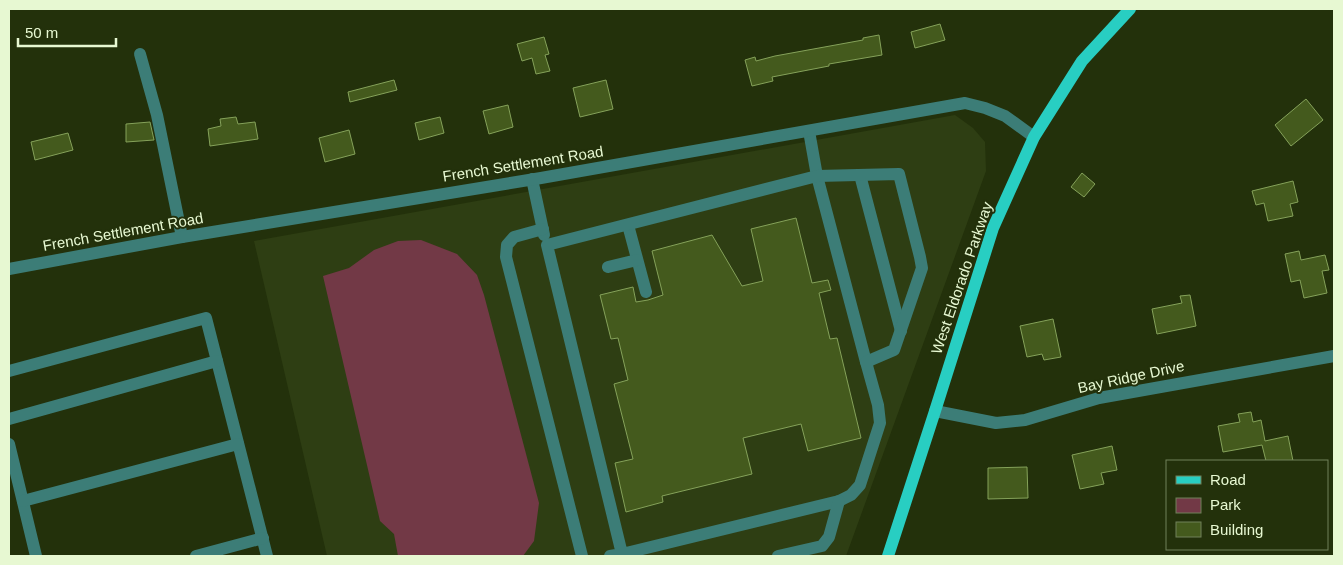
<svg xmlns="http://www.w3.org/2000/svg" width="1343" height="565" font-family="Helvetica,sans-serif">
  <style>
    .built { fill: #2e3e13 }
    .green { fill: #723946 }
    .building { fill: #445a1d; stroke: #85a25a }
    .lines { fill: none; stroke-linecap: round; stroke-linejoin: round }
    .minor { stroke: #3c7d77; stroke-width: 12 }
    .major { stroke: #28cec2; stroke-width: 12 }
    .labels { text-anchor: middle; stroke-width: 4; stroke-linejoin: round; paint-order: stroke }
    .street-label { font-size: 15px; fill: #e7f8d2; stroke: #23310b }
  </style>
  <rect width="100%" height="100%" fill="#23310b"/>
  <path class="built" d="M 955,115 L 973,128 L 985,142 L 986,171 L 846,556 L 327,556 L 254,241 Z"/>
  <path class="green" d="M 421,240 L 457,254 L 477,275 L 484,295 L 539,503 L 534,541 L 523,556 L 398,556 L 394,534 L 380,521 L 323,276 L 349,268 L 374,250 L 398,241 Z"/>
  <g class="building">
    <path d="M 940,24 L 945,40 L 915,48 L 911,32 Z"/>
    <path d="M 879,35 L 882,55 L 829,64 L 829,66 L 772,77 L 773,81 L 752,86 L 745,60 L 755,57 L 756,61 L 775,56 L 863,40 L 863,38 Z"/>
    <path d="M 544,37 L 549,54 L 545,55 L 550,71 L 536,74 L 532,58 L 522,61 L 517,44 Z"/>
    <path d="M 394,80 L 397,90 L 350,102 L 348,92 Z"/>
    <path d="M 606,80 L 613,109 L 580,117 L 573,88 Z"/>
    <path d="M 1306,99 L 1323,120 L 1291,146 L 1275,125 Z"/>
    <path d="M 508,105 L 513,127 L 489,134 L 483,111 Z"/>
    <path d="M 236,117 L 238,124 L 255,122 L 258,139 L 210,146 L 208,129 L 221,126 L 220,119 Z"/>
    <path d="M 440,117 L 444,133 L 419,140 L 415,123 Z"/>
    <path d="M 150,122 L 154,140 L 126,142 L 126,124 Z"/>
    <path d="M 349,130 L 355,154 L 325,162 L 319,138 Z"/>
    <path d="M 68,133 L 73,150 L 35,160 L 31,142 Z"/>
    <path d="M 1082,173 L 1095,184 L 1084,197 L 1071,187 Z"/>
    <path d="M 1293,181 L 1298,202 L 1290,204 L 1293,216 L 1268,221 L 1264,203 L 1256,205 L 1252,191 Z"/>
    <path d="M 796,218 L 812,283 L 828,280 L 831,290 L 819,293 L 830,339 L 837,338 L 861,438 L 808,451 L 801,424 L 743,438 L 752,474 L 662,496 L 663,502 L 626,512 L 615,463 L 633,459 L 614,384 L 628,380 L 618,338 L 611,339 L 600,295 L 633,287 L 636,302 L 648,300 L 663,295 L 652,251 L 712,235 L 742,286 L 763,281 L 751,229 Z"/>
    <path d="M 1299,251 L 1301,260 L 1325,255 L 1329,270 L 1322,271 L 1327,293 L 1304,298 L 1300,280 L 1291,282 L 1285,254 Z"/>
    <path d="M 1190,295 L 1196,326 L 1157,334 L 1152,309 L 1182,303 L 1180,296 Z"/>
    <path d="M 1053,319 L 1061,357 L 1044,360 L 1042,354 L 1027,357 L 1020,326 Z"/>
    <path d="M 1251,412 L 1253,422 L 1261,420 L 1265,441 L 1288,436 L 1293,461 L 1266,461 L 1262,445 L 1223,452 L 1218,426 L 1240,422 L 1238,414 Z"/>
    <path d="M 1112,446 L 1117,470 L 1101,473 L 1104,484 L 1080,489 L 1072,455 Z"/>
    <path d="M 1027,467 L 1028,498 L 988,499 L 988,468 Z"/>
  </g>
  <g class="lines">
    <g class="minor">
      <path d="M 140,54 L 157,115 L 182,237"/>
      <path d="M 809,131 L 817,176 L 866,362"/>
      <path d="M 860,175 L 901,331"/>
      <path d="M 532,179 L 544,235"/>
      <path d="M 628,225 L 646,292"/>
      <path d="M 543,229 L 514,237 L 507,245 L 506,257 L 582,556"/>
      <path d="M 608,267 L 637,260"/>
      <path d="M 9,269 L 182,237 L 541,178 L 965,103 L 985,108 L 1005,116 L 1034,137"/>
      <path d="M 9,371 L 206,318 L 267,556"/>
      <path d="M 935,411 L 996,423 L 1025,420 L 1099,398 L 1334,356"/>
      <path d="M 9,419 L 217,361"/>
      <path d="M 9,444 L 36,556"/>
      <path d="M 23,501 L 238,444"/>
      <path d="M 196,556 L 263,538"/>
      <path d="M 610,556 L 622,554 L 839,501 L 851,495 L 860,485 L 880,423 L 878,405 L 866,362 L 894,350 L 922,268 L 920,257 L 899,174 L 817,176 L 547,245 L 622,554 L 623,556"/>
      <path d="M 778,556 L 822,546 L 829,537 L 839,501"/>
    </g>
    <path class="major" d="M 888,556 L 935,411 L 993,228 L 1034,137 L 1082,61 L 1130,9"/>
  </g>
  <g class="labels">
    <g class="street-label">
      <text transform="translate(523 164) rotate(-9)" y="5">French Settlement Road</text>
      <text transform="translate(123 232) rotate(-10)" y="5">French Settlement Road</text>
      <text transform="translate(962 278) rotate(-71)" y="5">West Eldorado Parkway</text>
      <text transform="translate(1131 377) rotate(-12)" y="5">Bay Ridge Drive</text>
    </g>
  </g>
  <rect width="1343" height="565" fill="none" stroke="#e7f8d2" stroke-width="20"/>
  <rect x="1166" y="460" width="162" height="90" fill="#23310b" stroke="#71815b"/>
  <rect x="1176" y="476" width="25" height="8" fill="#28cec2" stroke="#71815b"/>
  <text x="1210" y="485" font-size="15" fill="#e7f8d2">Road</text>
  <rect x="1176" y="498" width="25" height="15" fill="#723946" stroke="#71815b"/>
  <text x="1210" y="510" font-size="15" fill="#e7f8d2">Park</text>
  <rect x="1176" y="522" width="25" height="15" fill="#445a1d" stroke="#71815b"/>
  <text x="1210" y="535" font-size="15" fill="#e7f8d2">Building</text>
  <path d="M18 38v8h98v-8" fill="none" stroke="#e7f8d2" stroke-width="2.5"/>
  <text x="25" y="38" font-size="15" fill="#e7f8d2" stroke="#23310b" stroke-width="4" paint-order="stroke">50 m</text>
</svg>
